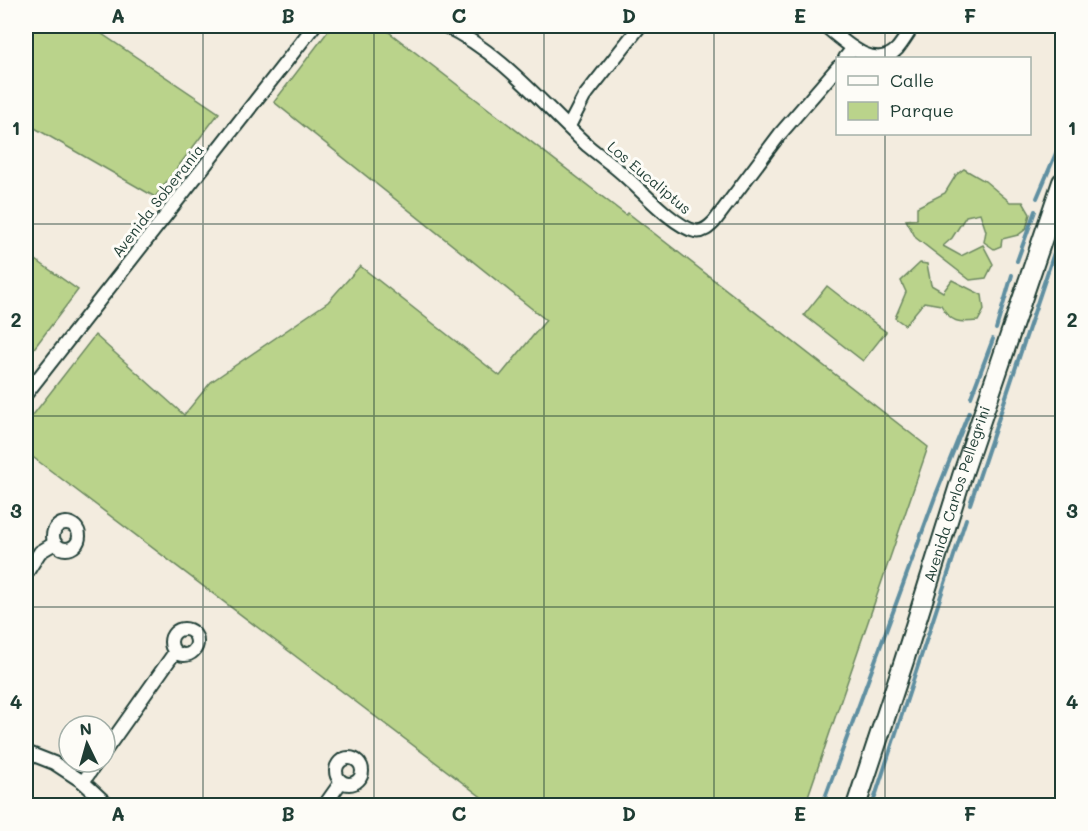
<svg xmlns="http://www.w3.org/2000/svg" width="1088" height="831" font-family="Mali,sans-serif">
  <style>
    .green { fill: #bad38b; stroke: #6c8860; stroke-width: 1.5 }
    .lines { fill: none; stroke-linecap: round; stroke-linejoin: round }
    .stream { stroke: #5f8fa1; stroke-width: 4 }
    .minor-casing { stroke: #1f3d34; stroke-width: 16 }
    .secondary-casing { stroke: #1f3d34; stroke-width: 22 }
    .minor { stroke: #fdfcf7; stroke-width: 12 }
    .secondary { stroke: #fdfcf7; stroke-width: 18 }
    .grid { fill: none; stroke: #1f3d34; stroke-width: 1.5; stroke-opacity: 0.55 }
    .labels { text-anchor: middle; stroke-width: 6; stroke-linejoin: round; paint-order: stroke }
    .street-label { font-size: 15px; fill: #1f3d34; stroke: #fdfcf7 }
    .neatline { fill: none; stroke: #1f3d34; stroke-width: 2 }
    .grid-label { font-size: 20px; text-anchor: middle; font-weight: bold; fill: #1f3d34 }
  </style>
  <rect width="100%" height="100%" fill="#f3ecdf"/>
  <filter id="ink" filterUnits="userSpaceOnUse"><feTurbulence type="fractalNoise" baseFrequency=".0167" numOctaves="2"/><feDisplacementMap in="SourceGraphic" scale="12" xChannelSelector="R" yChannelSelector="G"/><feConvolveMatrix kernelMatrix="1 2 1 2 8 2 1 2 1" color-interpolation-filters="sRGB"/></filter>
  <g filter="url(#ink)">
    <g class="green">
      <path d="M 26,26 L 90,26 L 219,113 L 155,197 L 26,123 Z"/>
      <path d="M 332,26 L 381,26 L 626,215 L 628,213 L 928,447 L 805,805 L 492,805 L 26,452 L 26,424 L 95,335 L 184,415 L 211,382 L 328,302 L 360,266 L 500,376 L 546,320 L 274,102 Z"/>
      <path d="M 964,169 L 985,181 L 1010,202 L 1023,202 L 1030,214 L 1026,229 L 1018,235 L 1002,239 L 1001,246 L 994,249 L 984,242 L 986,231 L 980,213 L 966,216 L 952,238 L 943,246 L 961,256 L 983,245 L 993,264 L 986,278 L 970,280 L 916,238 L 906,220 L 917,219 L 917,207 L 945,193 L 956,175 Z"/>
      <path d="M 26,253 L 78,290 L 26,359 Z"/>
      <path d="M 920,263 L 927,264 L 931,285 L 943,292 L 952,280 L 982,295 L 984,310 L 978,321 C 958,323 951,323 941,305 L 924,302 L 905,325 L 895,318 L 906,292 L 901,281 Z"/>
      <path d="M 827,286 L 886,332 L 863,361 L 804,315 Z"/>
    </g>
    <g class="lines">
      <g class="stream">
        <path d="M 1037,198 L 1062,139"/>
        <path d="M 1017,261 L 1035,211"/>
        <path d="M 996,329 L 1012,275"/>
        <path d="M 971,397 L 993,339"/>
        <path d="M 970,504 L 1062,229"/>
        <path d="M 822,806 L 935,497 L 969,412"/>
        <path d="M 872,806 L 966,519"/>
      </g>
      <defs>
        <g id="minor">
          <path d="M 445,26 C 501,52 543,105 588,146 C 601,157 615,166 627,178 C 643,192 675,227 695,231 C 703,233 709,227 714,222 L 780,134 L 838,67"/>
          <path d="M 825,26 C 843,40 874,73 897,49 C 903,42 908,33 913,26"/>
          <path d="M 845,58 L 853,48"/>
          <path d="M 569,126 L 584,97 L 640,26"/>
          <path d="M 26,394 L 314,26"/>
          <circle cx="66" cy="536" r="13"/>
          <path d="M 26,574 L 40,552 L 55,543"/>
          <circle cx="184" cy="642" r="13"/>
          <path d="M 105,751 L 175,652"/>
          <path d="M 26,752 L 54,763 L 83,782 L 109,806"/>
          <circle cx="349" cy="771" r="13"/>
          <path d="M 83,782 L 97,762"/>
          <path d="M 324,806 L 341,782"/>
        </g>
        <g id="secondary">
          <path id="s1" d="M 856,806 L 904,661 L 962,476 L 1062,182"/>
        </g>
      </defs>
      <use href="#minor" class="minor-casing"/>
      <use href="#secondary" class="secondary-casing"/>
      <use href="#minor" class="minor"/>
      <use href="#secondary" class="secondary"/>
    </g>
  </g>
  <path class="grid" d="M 203,26 L 203,806M 374,26 L 374,806M 544,26 L 544,806M 714,26 L 714,806M 885,26 L 885,58M 885,134 L 885,806M 26,224 L 1062,224M 26,416 L 1062,416M 26,607 L 1062,607"/>
  <g class="labels">
    <g class="street-label">
      <text transform="translate(649 178) rotate(40)" y="5">Los Eucaliptus</text>
      <text transform="translate(158 201) rotate(-52)" y="5">Avenida Soberanía</text>
      <text dy="5" stroke="none"><textPath href="#s1" startOffset="328">Avenida Carlos Pellegrini</textPath></text>
    </g>
  </g>
  <rect width="1088" height="831" fill="none" stroke="#fdfcf7" stroke-width="66"/>
  <rect x="836" y="57" width="195" height="78" fill="#fdfcf7" stroke="#a4b0a9" stroke-width="1.5"/>
  <rect x="848" y="76" width="30" height="9" fill="#fdfcf7" stroke="#a4b0a9" stroke-width="1.5"/>
  <text x="890" y="87" font-size="18" fill="#1f3d34">Calle</text>
  <rect x="848" y="102" width="30" height="18" fill="#bad38b" stroke="#a4b0a9" stroke-width="1.5"/>
  <text x="890" y="117" font-size="18" fill="#1f3d34">Parque</text>
  <g transform="translate(87 744) rotate(355)"><circle r="28" fill="#fdfcf7" stroke="#a4b0a9" stroke-width="1.5"/>
  <path d="M0-4.5L10 22L0 15L-10 22Z" fill="#1f3d34"/>
  <text y="-9" font-size="16" font-weight="bold" text-anchor="middle" fill="#1f3d34">N</text>
  </g>
  <rect x="33" y="33" width="1022" height="765" class="neatline"/>
  <g class="grid-label">
    <text x="118" y="23">A</text>
    <text x="288" y="23">B</text>
    <text x="459" y="23">C</text>
    <text x="629" y="23">D</text>
    <text x="800" y="23">E</text>
    <text x="970" y="23">F</text>
    <text x="16" y="135">1</text>
    <text x="1072" y="135">1</text>
    <text x="16" y="327">2</text>
    <text x="1072" y="327">2</text>
    <text x="16" y="518">3</text>
    <text x="1072" y="518">3</text>
    <text x="16" y="709">4</text>
    <text x="1072" y="709">4</text>
    <text x="118" y="821">A</text>
    <text x="288" y="821">B</text>
    <text x="459" y="821">C</text>
    <text x="629" y="821">D</text>
    <text x="800" y="821">E</text>
    <text x="970" y="821">F</text>
  </g>
</svg>
